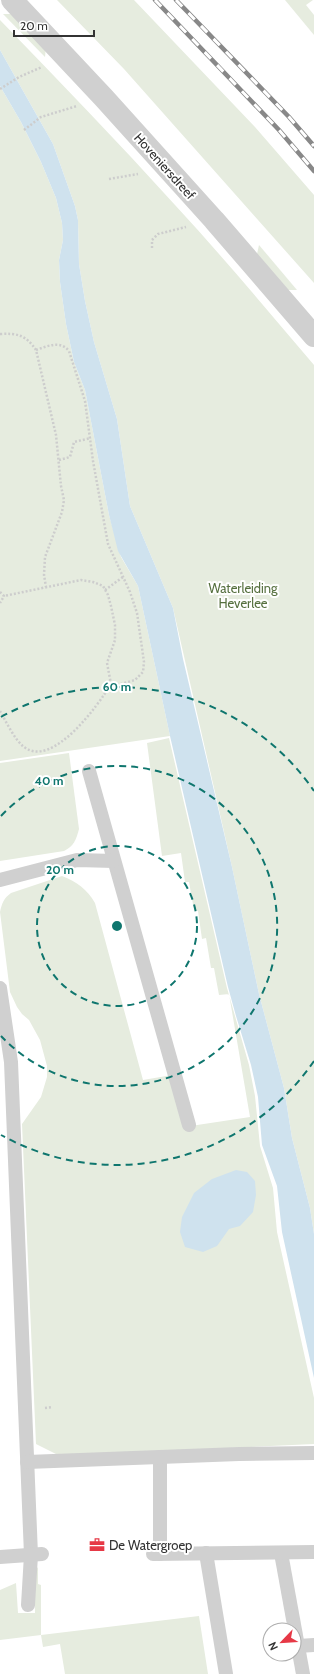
<svg xmlns="http://www.w3.org/2000/svg" width="314" height="1674" font-family="Cabin,sans-serif">
  <style>
    .green { fill: #e6ecdf }
    .water { fill: #cfe2ee }
    .lines { fill: none; stroke-linecap: round; stroke-linejoin: round }
    .path { stroke: #cdcdcd; stroke-width: 2.5; stroke-dasharray: 2 2; stroke-linecap: butt }
    .lane { stroke: #d0d0d0; stroke-width: 14 }
    .street { stroke: #d0d0d0; stroke-width: 22 }
    .rail-casing { stroke: #888; stroke-width: 4.5 }
    .rail { stroke: #fff; stroke-width: 3; stroke-dasharray: 9; stroke-linecap: butt }
    .ring { fill: none; stroke: #0f766e; stroke-width: 2; stroke-dasharray: 7 5 }
    .labels { text-anchor: middle; stroke-width: 4; stroke-linejoin: round; paint-order: stroke }
    .street-label { font-size: 13px; fill: #333; stroke: #fff }
    .park-label { font-size: 13px; fill: #56703f; stroke: #fff }
    .poi-label { font-size: 13px; fill: #333; stroke: #fff; text-anchor: start }
    .centre { fill: #0f766e; stroke: #fff; stroke-width: 2 }
    .ring-label { font-size: 12px; text-anchor: middle; font-weight: bold; fill: #0f766e; stroke: #fff; stroke-width: 4; stroke-linejoin: round; paint-order: stroke }
  </style>
  <rect width="100%" height="100%" fill="#fff"/>
  <g class="green">
    <path d="M 57,0 L 134,0 L 255,127 L 314,195 L 314,283 L 124,69 Z"/>
    <path d="M 285,0 L 313,0 L 306,5 L 314,15 L 314,35 Z"/>
    <path d="M 3,14 L 13,14 L 46,47 L 45,57 Z"/>
    <path d="M 0,20 C 59,81 118,142 175,205 C 223,257 268,311 314,365 L 314,1234 L 310,1208 L 292,1138 L 284,1088 L 259,994 L 232,867 L 173,608 L 130,506 L 117,419 L 94,342 L 85,301 L 79,264 L 78,220 L 75,206 L 53,144 L 0,50 Z"/>
    <path d="M 0,86 L 21,122 L 41,162 L 56,198 L 62,223 L 63,240 L 59,260 L 60,282 L 66,324 L 74,362 L 85,390 L 109,515 L 121,557 L 138,586 L 170,736 L 0,761 Z"/>
    <path d="M 259,245 L 297,290 L 288,290 L 257,254 Z"/>
    <path d="M 169,738 L 227,988 L 249,1065 L 255,1096 L 260,1146 L 273,1188 L 277,1232 L 314,1398 L 314,1444 L 60,1456 L 36,1444 L 22,1124 L 41,1097 L 47,1077 L 47,1066 L 40,1040 L 29,1020 L 22,1014 L 17,1007 L 10,992 L 0,912 C 2,903 4,898 11,893 L 62,876 C 77,882 87,889 95,903 L 143,1080 L 172,1075 L 184,1127 L 250,1117 L 229,994 L 219,995 L 214,968 L 211,968 L 206,938 L 202,939 L 198,911 L 194,910 L 189,882 L 185,882 L 181,853 L 162,856 L 147,743 Z"/>
    <path d="M 69,753 L 79,829 C 76,840 74,846 64,851 L 0,861 L 0,763 Z"/>
    <path d="M 38,1567 L 38,1584 L 41,1585 L 41,1635 L 199,1616 L 208,1674 L 65,1674 L 60,1644 L 43,1647 L 41,1635 L 0,1640 L 0,1590 L 16,1583 L 18,1613 L 35,1613 L 34,1573 Z"/>
  </g>
  <g class="water">
    <path d="M 0,50 L 53,144 L 75,206 L 78,220 L 79,264 L 85,301 L 94,342 L 117,419 L 130,506 L 173,608 L 183,659 L 232,867 L 259,994 L 284,1088 L 292,1138 L 310,1208 L 314,1234 L 314,1378 L 282,1232 L 277,1186 L 262,1145 L 258,1097 L 251,1065 L 236,1016 L 228,987 L 170,736 L 138,586 L 118,551 L 109,515 L 85,390 L 74,362 L 66,324 L 60,282 L 59,260 L 63,240 L 62,223 L 56,198 L 41,162 L 21,122 L 0,86 Z"/>
    <path d="M 236,1170 L 247,1172 L 255,1181 L 256,1195 L 253,1212 L 240,1226 L 229,1229 L 217,1246 L 203,1252 L 185,1247 L 180,1232 L 182,1217 L 194,1193 L 212,1179 Z"/>
  </g>
  <g class="lines">
    <g class="path">
      <path d="M 0,89 L 19,77 L 42,67"/>
      <path d="M 24,130 L 41,117 L 77,106"/>
      <path d="M 109,179 L 138,174"/>
      <path d="M 152,248 L 152,240 L 158,234 L 186,227"/>
      <path d="M 0,334 C 17,333 26,335 36,350 L 56,435 L 61,486 L 64,500 L 62,512 L 45,557 L 44,575 L 46,587"/>
      <path d="M 36,350 C 48,346 60,340 69,351 L 85,401 L 93,461 L 108,544 L 130,592 L 137,613 L 144,662 L 143,672 L 135,680 L 121,684 L 111,684"/>
      <path d="M 59,460 L 70,457 L 74,442 L 91,438"/>
      <path d="M 105,590 L 123,577"/>
      <path d="M 0,592 L 4,596 L 0,603"/>
      <path d="M 0,711 C 7,723 14,739 24,747 C 53,769 99,704 111,684 L 107,663 L 115,640 L 115,625 L 111,606 L 108,595 L 103,586 L 93,582 L 81,580 L 4,596"/>
      <path d="M 45,1408 L 52,1407"/>
    </g>
    <g class="lane">
      <path d="M 89,771 L 189,1125"/>
      <path d="M 0,880 L 77,860 L 114,861"/>
      <path d="M 0,988 L 11,1062 L 31,1555 L 28,1605"/>
      <path d="M 160,1457 L 160,1554"/>
      <path d="M 27,1462 L 239,1454 L 314,1453"/>
      <path d="M 206,1553 L 226,1674"/>
      <path d="M 281,1553 L 303,1674"/>
      <path d="M 153,1554 L 314,1552"/>
      <path d="M 0,1557 L 42,1554"/>
      <path d="M 298,1646 L 314,1645"/>
    </g>
    <path class="street" d="M 12,0 L 104,98 L 214,220 L 314,336"/>
    <defs>
      <g id="rail">
        <path d="M 155,0 L 279,130 L 314,171"/>
        <path d="M 176,0 L 289,117 L 314,146"/>
      </g>
    </defs>
    <use href="#rail" class="rail-casing"/>
    <use href="#rail" class="rail"/>
  </g>
  <g class="ring">
    <circle cx="117" cy="926" r="80"/>
    <path d="M1 816A160 160 0 1 1 1 1036"/>
    <path d="M314 1061A239 239 0 0 1 1 1135M1 717A239 239 0 0 1 314 791"/>
  </g>
  <defs>
    <symbol id="office-bare" viewBox="-9 -9 18 18"><path d="M-6-3h4V-5.5h4V-3h4V5H-6ZM-1-4.5V-3h2v-1.5ZM-6 0V1H6V0Z" fill="#e63946" stroke="#fff" stroke-width="2.5" paint-order="stroke"/></symbol>
  </defs>
  <g fill-rule="evenodd">
    <use href="#office-bare" x="86" y="1534" width="22" height="22"/>
  </g>
  <g class="labels">
    <g class="street-label">
      <text transform="translate(165 166) rotate(48)" y="5">Hoveniersdreef</text>
    </g>
    <g class="park-label">
      <text x="243" y="593">Waterleiding<tspan x="243" dy="15">Heverlee</tspan></text>
    </g>
    <g class="poi-label">
      <text x="109" y="1550">De Watergroep</text>
    </g>
  </g>
  <circle cx="117" cy="926" r="6" class="centre"/>
  <g class="ring-label">
    <text x="117" y="691">60 m</text>
    <text x="49" y="785">40 m</text>
    <text x="60" y="874">20 m</text>
  </g>
  <g transform="translate(282 1642) rotate(245)"><circle r="19" fill="#ffffff" stroke="#adadad"/>
  <path d="M0-3L7 15L0 10L-7 15Z" fill="#e63946"/>
  <text y="-6" font-size="11" font-weight="bold" text-anchor="middle" fill="#333333">N</text>
  </g>
  <path d="M14 30v6h80v-6" fill="none" stroke="#333333" stroke-width="2"/>
  <text x="20" y="30" font-size="12" fill="#333333" stroke="#ffffff" stroke-width="3" paint-order="stroke">20 m</text>
</svg>
